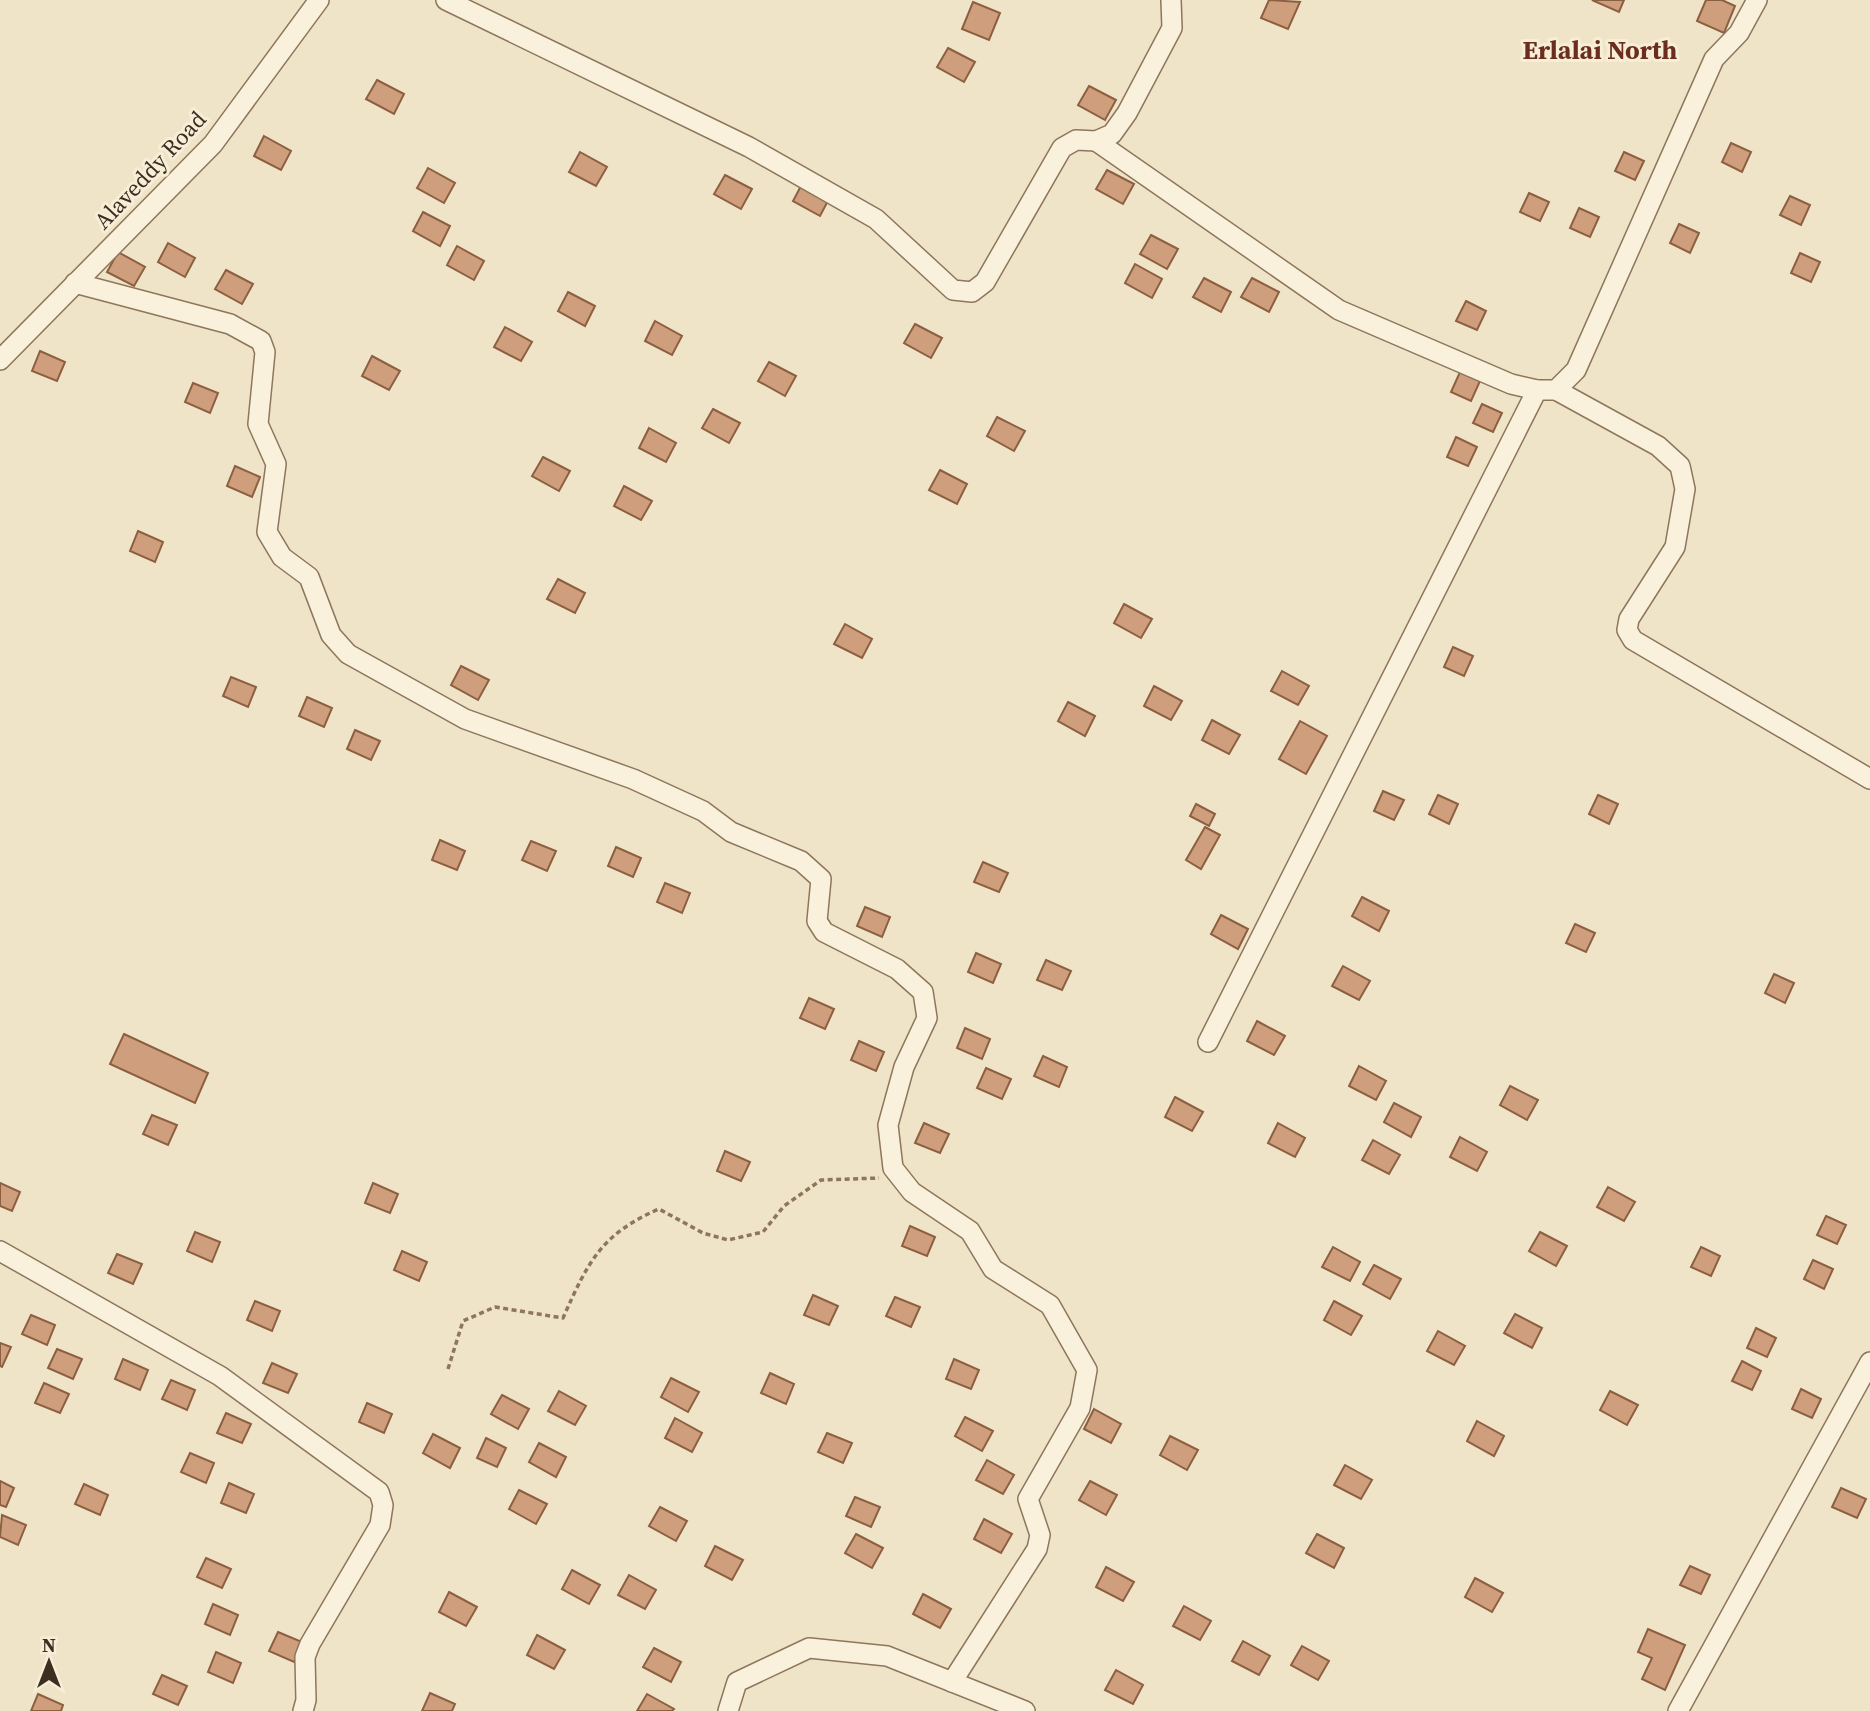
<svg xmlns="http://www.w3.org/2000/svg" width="1870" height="1711" font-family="'Source Serif 4',serif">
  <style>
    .building { fill: #cf9f7d; stroke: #8d5f41; stroke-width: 2 }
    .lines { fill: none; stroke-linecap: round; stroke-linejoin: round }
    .minor-casing { stroke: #8d765c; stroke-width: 22 }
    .path { stroke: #8d765c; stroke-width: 3.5; stroke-dasharray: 5 3.5; stroke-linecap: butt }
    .minor { stroke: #faf1dc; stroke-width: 19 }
    .labels { text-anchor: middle; stroke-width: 6; stroke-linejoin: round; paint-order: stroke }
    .street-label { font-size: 23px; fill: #3d2e20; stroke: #f7eed8 }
    .quarter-label { font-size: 26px; font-weight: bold; fill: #6b2e1e; stroke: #f7eed8 }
  </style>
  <rect width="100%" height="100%" fill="#f0e4c8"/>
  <g class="building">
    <path d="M 1269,0 L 1300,2 L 1288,29 L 1261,18 Z"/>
    <path d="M 1592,0 L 1624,0 L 1619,12 Z"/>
    <path d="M 1706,0 L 1722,0 L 1735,6 L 1724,33 L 1697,21 Z"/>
    <path d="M 973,2 L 1000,13 L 989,40 L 962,29 Z"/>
    <path d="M 948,48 L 975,62 L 964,82 L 937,67 Z"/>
    <path d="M 377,80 L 404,94 L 394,114 L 366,99 Z"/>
    <path d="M 1089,86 L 1116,100 L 1105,120 L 1078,105 Z"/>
    <path d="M 264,136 L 291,151 L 281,170 L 254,156 Z"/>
    <path d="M 1731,143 L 1751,152 L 1742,172 L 1722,162 Z"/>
    <path d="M 580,152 L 607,167 L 596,186 L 569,172 Z"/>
    <path d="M 1624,152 L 1644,161 L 1635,180 L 1615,171 Z"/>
    <path d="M 428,168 L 455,183 L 444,203 L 417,188 Z"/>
    <path d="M 1107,170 L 1134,184 L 1123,204 L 1096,189 Z"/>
    <path d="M 725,175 L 752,189 L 741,209 L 714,194 Z"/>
    <path d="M 803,182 L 830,197 L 820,216 L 793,201 Z"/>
    <path d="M 1529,193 L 1549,202 L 1540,221 L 1520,212 Z"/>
    <path d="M 1790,196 L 1810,205 L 1801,225 L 1780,215 Z"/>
    <path d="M 1579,208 L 1599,217 L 1590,237 L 1570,228 Z"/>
    <path d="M 423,212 L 450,226 L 440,246 L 413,231 Z"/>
    <path d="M 1679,224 L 1699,233 L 1690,253 L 1670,243 Z"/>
    <path d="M 1151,235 L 1178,249 L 1167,269 L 1140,254 Z"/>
    <path d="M 168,243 L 195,258 L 185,277 L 158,262 Z"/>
    <path d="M 457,246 L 484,261 L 474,280 L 447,265 Z"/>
    <path d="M 118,252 L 145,267 L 134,286 L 107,272 Z"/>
    <path d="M 1800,253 L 1820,262 L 1811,282 L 1791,273 Z"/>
    <path d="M 1135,264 L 1162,279 L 1152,298 L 1125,283 Z"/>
    <path d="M 226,270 L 253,284 L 242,304 L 215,289 Z"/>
    <path d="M 1204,278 L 1231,292 L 1221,312 L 1193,297 Z"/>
    <path d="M 1252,278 L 1279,292 L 1269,312 L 1241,297 Z"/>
    <path d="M 568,292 L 595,306 L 585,326 L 558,311 Z"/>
    <path d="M 1466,301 L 1486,311 L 1477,330 L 1456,321 Z"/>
    <path d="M 655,321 L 682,336 L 672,355 L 645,341 Z"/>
    <path d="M 915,324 L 942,338 L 931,358 L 904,343 Z"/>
    <path d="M 505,327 L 532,342 L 521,361 L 494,347 Z"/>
    <path d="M 40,351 L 65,362 L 57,381 L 32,371 Z"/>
    <path d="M 372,356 L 400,371 L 389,390 L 362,376 Z"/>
    <path d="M 769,362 L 796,376 L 785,396 L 758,381 Z"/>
    <path d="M 1460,372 L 1480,381 L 1471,401 L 1451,392 Z"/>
    <path d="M 193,383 L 218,393 L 210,413 L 185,402 Z"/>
    <path d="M 1482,404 L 1502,413 L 1493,432 L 1473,423 Z"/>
    <path d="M 713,409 L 740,423 L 729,443 L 702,428 Z"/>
    <path d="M 997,417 L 1025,431 L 1014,451 L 987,436 Z"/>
    <path d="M 649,428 L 676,443 L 666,462 L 639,448 Z"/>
    <path d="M 1456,437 L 1477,447 L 1468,466 L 1447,457 Z"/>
    <path d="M 543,457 L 570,471 L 559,491 L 532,476 Z"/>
    <path d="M 235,466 L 260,477 L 252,497 L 227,486 Z"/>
    <path d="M 940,470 L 967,484 L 957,504 L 929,490 Z"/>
    <path d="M 624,486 L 652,501 L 641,520 L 614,506 Z"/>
    <path d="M 138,531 L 163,542 L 155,562 L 130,551 Z"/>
    <path d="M 558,579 L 585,593 L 575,613 L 547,599 Z"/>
    <path d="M 1124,604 L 1152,619 L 1141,638 L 1114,623 Z"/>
    <path d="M 845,624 L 872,639 L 862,658 L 834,644 Z"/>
    <path d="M 1453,647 L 1473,656 L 1464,676 L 1444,667 Z"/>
    <path d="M 461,666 L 489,680 L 478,700 L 451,685 Z"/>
    <path d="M 1282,671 L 1309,686 L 1298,705 L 1271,691 Z"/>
    <path d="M 231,677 L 256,687 L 248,707 L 223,696 Z"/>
    <path d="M 1154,686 L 1182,701 L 1171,720 L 1144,706 Z"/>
    <path d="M 307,697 L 332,708 L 324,727 L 299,716 Z"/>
    <path d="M 1068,702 L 1095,716 L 1085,736 L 1058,721 Z"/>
    <path d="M 1212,720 L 1240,735 L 1229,754 L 1202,740 Z"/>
    <path d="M 1300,721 L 1327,736 L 1306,774 L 1279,759 Z"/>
    <path d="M 355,730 L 380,741 L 371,760 L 347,749 Z"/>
    <path d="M 1383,791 L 1404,800 L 1394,820 L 1374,811 Z"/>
    <path d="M 1438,795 L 1458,804 L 1449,824 L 1429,814 Z"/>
    <path d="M 1598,795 L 1618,804 L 1609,824 L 1589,814 Z"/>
    <path d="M 1196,804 L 1215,814 L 1209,826 L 1190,816 Z"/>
    <path d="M 1205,827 L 1220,835 L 1201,869 L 1186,860 Z"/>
    <path d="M 440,840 L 465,851 L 457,870 L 432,860 Z"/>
    <path d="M 531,841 L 556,851 L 547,871 L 522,860 Z"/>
    <path d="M 616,847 L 641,858 L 633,877 L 608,866 Z"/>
    <path d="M 983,862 L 1008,873 L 999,892 L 974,882 Z"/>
    <path d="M 665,883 L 690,893 L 682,913 L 657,902 Z"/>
    <path d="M 1362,897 L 1389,911 L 1379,931 L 1352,916 Z"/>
    <path d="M 865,907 L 890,917 L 882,937 L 857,926 Z"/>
    <path d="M 1221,915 L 1248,929 L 1238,949 L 1211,934 Z"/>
    <path d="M 1575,924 L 1595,933 L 1586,952 L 1566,943 Z"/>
    <path d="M 976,953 L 1001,964 L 993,983 L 968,972 Z"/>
    <path d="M 1046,960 L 1071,971 L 1062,990 L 1037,980 Z"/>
    <path d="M 1343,966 L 1370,981 L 1359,1000 L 1332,986 Z"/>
    <path d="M 1774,974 L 1794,983 L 1785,1003 L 1765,993 Z"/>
    <path d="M 809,998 L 834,1009 L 825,1029 L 800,1018 Z"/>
    <path d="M 1257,1021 L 1285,1036 L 1274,1055 L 1247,1041 Z"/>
    <path d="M 965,1028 L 990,1039 L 982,1059 L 957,1048 Z"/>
    <path d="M 124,1034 L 208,1073 L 195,1103 L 110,1064 Z"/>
    <path d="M 859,1041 L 884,1052 L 876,1071 L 851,1060 Z"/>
    <path d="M 1043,1056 L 1067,1067 L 1059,1087 L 1034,1076 Z"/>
    <path d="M 1359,1066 L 1386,1081 L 1376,1100 L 1349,1086 Z"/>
    <path d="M 986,1068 L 1011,1079 L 1002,1099 L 977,1088 Z"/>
    <path d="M 1510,1086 L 1538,1100 L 1527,1120 L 1500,1105 Z"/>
    <path d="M 1175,1097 L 1203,1112 L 1192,1131 L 1165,1117 Z"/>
    <path d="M 1394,1103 L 1421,1117 L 1411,1137 L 1384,1122 Z"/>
    <path d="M 152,1115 L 177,1125 L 168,1145 L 143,1134 Z"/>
    <path d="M 924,1123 L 949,1134 L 940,1153 L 915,1143 Z"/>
    <path d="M 1278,1123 L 1305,1138 L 1295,1157 L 1268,1143 Z"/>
    <path d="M 1460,1137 L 1487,1152 L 1477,1171 L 1450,1157 Z"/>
    <path d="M 1373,1140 L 1400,1155 L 1389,1174 L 1362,1160 Z"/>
    <path d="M 725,1151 L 750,1162 L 741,1181 L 717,1171 Z"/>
    <path d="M 0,1183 L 20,1192 L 12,1211 L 0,1206 Z"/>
    <path d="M 373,1183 L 398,1194 L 390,1213 L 365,1203 Z"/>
    <path d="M 1608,1187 L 1635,1202 L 1624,1221 L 1597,1207 Z"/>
    <path d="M 1826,1216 L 1846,1225 L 1837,1244 L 1817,1235 Z"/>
    <path d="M 910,1226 L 935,1237 L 927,1256 L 902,1246 Z"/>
    <path d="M 195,1232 L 220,1242 L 212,1262 L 187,1251 Z"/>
    <path d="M 1540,1232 L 1567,1246 L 1556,1266 L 1529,1251 Z"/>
    <path d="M 1333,1247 L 1360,1262 L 1350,1281 L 1322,1267 Z"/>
    <path d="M 1701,1247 L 1720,1256 L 1711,1276 L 1691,1267 Z"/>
    <path d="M 402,1251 L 427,1262 L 419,1281 L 394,1270 Z"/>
    <path d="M 117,1254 L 142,1264 L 133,1284 L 108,1273 Z"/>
    <path d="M 1813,1260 L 1833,1269 L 1824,1289 L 1804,1279 Z"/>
    <path d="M 1374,1265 L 1401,1279 L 1390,1299 L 1363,1284 Z"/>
    <path d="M 813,1295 L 838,1306 L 829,1325 L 804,1315 Z"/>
    <path d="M 895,1297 L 920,1307 L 911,1327 L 886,1316 Z"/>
    <path d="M 255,1301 L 280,1311 L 272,1331 L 247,1320 Z"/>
    <path d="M 1334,1301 L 1362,1316 L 1351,1335 L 1324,1320 Z"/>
    <path d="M 1515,1314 L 1542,1328 L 1532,1348 L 1504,1333 Z"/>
    <path d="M 31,1315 L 55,1325 L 47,1345 L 22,1334 Z"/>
    <path d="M 1756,1328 L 1776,1338 L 1767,1357 L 1747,1348 Z"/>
    <path d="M 1438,1331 L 1465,1346 L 1454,1365 L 1427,1351 Z"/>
    <path d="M 0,1343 L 11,1347 L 2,1367 L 0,1366 Z"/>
    <path d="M 57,1349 L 82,1359 L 73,1379 L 48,1368 Z"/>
    <path d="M 123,1359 L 148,1370 L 140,1390 L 115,1379 Z"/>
    <path d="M 954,1359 L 979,1370 L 971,1389 L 946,1379 Z"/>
    <path d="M 1742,1361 L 1761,1371 L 1752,1390 L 1732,1381 Z"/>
    <path d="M 272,1363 L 297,1374 L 288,1393 L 263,1383 Z"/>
    <path d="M 770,1373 L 794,1384 L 786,1404 L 761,1393 Z"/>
    <path d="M 671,1378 L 699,1392 L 688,1412 L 661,1397 Z"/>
    <path d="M 171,1380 L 195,1390 L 187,1410 L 162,1399 Z"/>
    <path d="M 44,1383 L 69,1394 L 60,1413 L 35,1403 Z"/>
    <path d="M 1801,1389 L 1821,1399 L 1812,1418 L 1792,1409 Z"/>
    <path d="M 559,1391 L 586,1406 L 575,1425 L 548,1411 Z"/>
    <path d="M 1610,1391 L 1638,1405 L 1627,1425 L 1600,1410 Z"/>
    <path d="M 502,1395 L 529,1409 L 518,1429 L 491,1414 Z"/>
    <path d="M 367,1403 L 392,1414 L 384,1433 L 359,1422 Z"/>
    <path d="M 1094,1409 L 1121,1424 L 1111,1443 L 1084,1429 Z"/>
    <path d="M 226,1413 L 251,1424 L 242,1443 L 217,1433 Z"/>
    <path d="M 965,1417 L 993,1431 L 982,1451 L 955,1436 Z"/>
    <path d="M 675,1418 L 702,1433 L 692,1452 L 665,1438 Z"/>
    <path d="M 1477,1421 L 1504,1436 L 1494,1456 L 1467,1441 Z"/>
    <path d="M 827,1433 L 852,1443 L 843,1463 L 818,1452 Z"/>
    <path d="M 433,1434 L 460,1448 L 450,1468 L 423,1453 Z"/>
    <path d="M 1170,1436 L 1198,1450 L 1187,1470 L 1160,1455 Z"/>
    <path d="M 486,1438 L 506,1448 L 497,1467 L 477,1458 Z"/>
    <path d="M 539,1443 L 566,1457 L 556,1477 L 529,1462 Z"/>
    <path d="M 190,1453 L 214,1463 L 206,1483 L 181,1472 Z"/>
    <path d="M 987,1460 L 1014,1475 L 1003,1494 L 976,1480 Z"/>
    <path d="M 1345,1465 L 1372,1480 L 1361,1499 L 1334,1485 Z"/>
    <path d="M 0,1481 L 14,1488 L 6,1507 L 0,1505 Z"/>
    <path d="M 1090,1481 L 1117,1495 L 1106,1515 L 1079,1500 Z"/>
    <path d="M 229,1483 L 254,1494 L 246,1513 L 221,1503 Z"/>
    <path d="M 84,1484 L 108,1495 L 100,1515 L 75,1504 Z"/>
    <path d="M 1841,1488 L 1866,1499 L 1857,1518 L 1832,1507 Z"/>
    <path d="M 519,1490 L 547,1504 L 536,1524 L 509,1509 Z"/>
    <path d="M 855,1497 L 880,1507 L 871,1527 L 846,1516 Z"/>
    <path d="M 660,1507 L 687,1521 L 676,1541 L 649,1526 Z"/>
    <path d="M 2,1515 L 26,1525 L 18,1545 L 0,1537 Z"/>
    <path d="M 984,1519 L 1012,1534 L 1001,1553 L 974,1539 Z"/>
    <path d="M 856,1534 L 883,1548 L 872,1568 L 845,1553 Z"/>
    <path d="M 1317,1534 L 1344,1548 L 1334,1568 L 1306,1553 Z"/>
    <path d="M 715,1546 L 743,1560 L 732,1580 L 705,1566 Z"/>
    <path d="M 206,1558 L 231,1569 L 222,1588 L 197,1577 Z"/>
    <path d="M 1690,1566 L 1710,1575 L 1701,1594 L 1680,1585 Z"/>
    <path d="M 1106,1567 L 1134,1582 L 1123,1601 L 1096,1587 Z"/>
    <path d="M 572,1570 L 600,1585 L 589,1604 L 562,1589 Z"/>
    <path d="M 629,1575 L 656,1590 L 645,1609 L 618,1595 Z"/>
    <path d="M 1475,1578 L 1503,1593 L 1492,1612 L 1465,1597 Z"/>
    <path d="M 449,1592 L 477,1607 L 466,1626 L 439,1612 Z"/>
    <path d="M 923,1594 L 951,1609 L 940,1628 L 913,1614 Z"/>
    <path d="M 213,1604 L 238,1615 L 230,1635 L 205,1624 Z"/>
    <path d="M 1184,1606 L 1211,1621 L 1200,1640 L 1173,1626 Z"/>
    <path d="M 1648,1629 L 1685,1645 L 1665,1690 L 1642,1679 L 1652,1658 L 1638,1652 Z"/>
    <path d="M 278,1632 L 302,1642 L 294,1662 L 269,1651 Z"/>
    <path d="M 537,1635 L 565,1650 L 554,1669 L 527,1655 Z"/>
    <path d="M 1243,1641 L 1270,1656 L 1259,1675 L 1232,1661 Z"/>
    <path d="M 1302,1646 L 1329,1661 L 1318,1680 L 1291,1665 Z"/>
    <path d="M 654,1648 L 681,1662 L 671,1682 L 643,1667 Z"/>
    <path d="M 216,1652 L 241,1663 L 233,1683 L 208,1672 Z"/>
    <path d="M 1116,1670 L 1143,1685 L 1133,1704 L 1105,1690 Z"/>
    <path d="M 162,1675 L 187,1686 L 178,1705 L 153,1694 Z"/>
    <path d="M 430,1693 L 455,1704 L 452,1711 L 422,1711 Z"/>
    <path d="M 38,1694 L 63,1705 L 61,1711 L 31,1711 Z"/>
    <path d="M 647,1694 L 674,1709 L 672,1711 L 637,1711 Z"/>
  </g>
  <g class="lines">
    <defs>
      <g id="minor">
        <path d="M 446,0 L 749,147 L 876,219 L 953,290 L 972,292 L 985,282 L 1062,148 L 1076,140 L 1096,141 L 1112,134 L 1127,113 L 1172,28 L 1171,0"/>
        <path d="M 1096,141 L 1339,310 L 1511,384 L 1537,390 L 1556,390 L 1576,370 L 1714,59 L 1739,33 L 1757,0"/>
        <path d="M 75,283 L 230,324 L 261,341 L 265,352 L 258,424 L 276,464 L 267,532 L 282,557 L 309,577 L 331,635 L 348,654 L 465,719 L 633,779 L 703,811 L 731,832 L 801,861 L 821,879 L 817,921 L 824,932 L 897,969 L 923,992 L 927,1018 L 904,1067 L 888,1125 L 893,1168 L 912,1192 L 970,1231 L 993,1269 L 1050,1305 L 1087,1370 L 1080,1408 L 1028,1499 L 1040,1535 L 1037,1549 L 952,1682"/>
        <path d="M 0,360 L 213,144 L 319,0"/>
        <path d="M 1556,390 L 1658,446 L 1680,466 L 1685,489 L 1675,547 L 1629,619 L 1627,630 L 1633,640 L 1870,779"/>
        <path d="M 1208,1042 L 1537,390"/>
        <path d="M 0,1251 L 220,1376 L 379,1492 L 383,1505 L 380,1525 L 310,1644 L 305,1657 L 306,1700 L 303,1711"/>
        <path d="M 728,1711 L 737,1682 L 809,1648 L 887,1656 L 1025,1711"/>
        <path d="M 1678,1711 L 1870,1362"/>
      </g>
    </defs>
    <use href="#minor" class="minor-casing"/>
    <path class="path" d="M 448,1369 L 463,1321 L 495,1307 L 563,1318 C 588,1262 601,1234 659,1209 L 703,1233 L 728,1240 L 763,1232 L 784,1206 L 821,1180 L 879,1178"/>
    <use href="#minor" class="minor"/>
  </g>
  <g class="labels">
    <g class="street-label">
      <text transform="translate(150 170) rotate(-47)" y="8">Alaveddy Road</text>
    </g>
    <g class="quarter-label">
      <text x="1600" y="59">Erlalai North</text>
    </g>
  </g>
  <g transform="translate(49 1662)" stroke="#f7eed8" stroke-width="5" paint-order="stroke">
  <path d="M0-5L12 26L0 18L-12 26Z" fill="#3d2e20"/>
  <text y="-10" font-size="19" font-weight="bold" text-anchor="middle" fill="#3d2e20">N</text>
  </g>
</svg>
